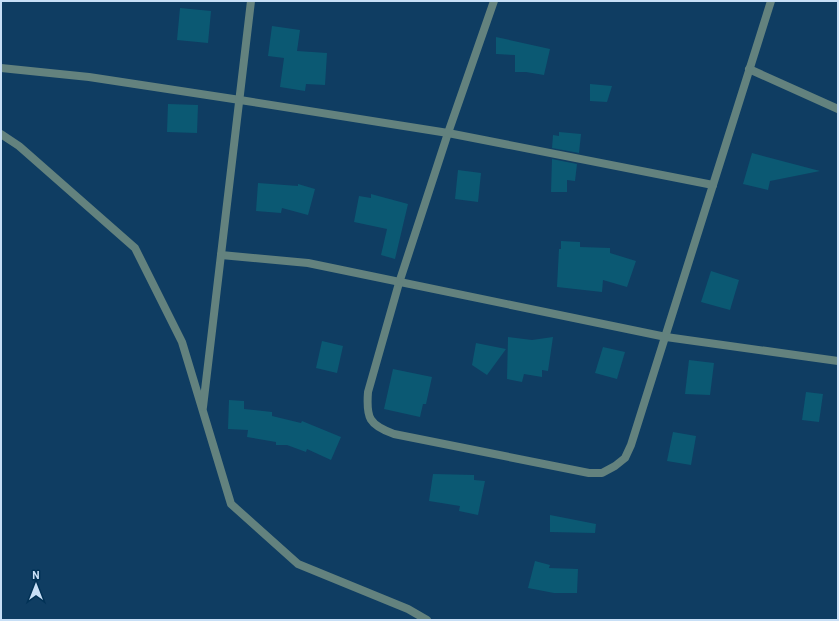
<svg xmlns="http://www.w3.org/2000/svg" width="839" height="621" font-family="Barlow,sans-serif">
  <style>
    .building { fill: #0b5973 }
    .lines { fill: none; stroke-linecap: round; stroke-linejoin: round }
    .minor { stroke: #63827e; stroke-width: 8 }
  </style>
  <rect width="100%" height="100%" fill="#0f3d62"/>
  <g class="building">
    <path d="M 180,8 L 211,11 L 208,43 L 177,40 Z"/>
    <path d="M 272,26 L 300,30 L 297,51 L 327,53 L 325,85 L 306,84 L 305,91 L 280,87 L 284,58 L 268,56 Z"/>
    <path d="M 496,37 L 550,49 L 544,75 L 526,72 L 515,72 L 515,55 L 496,54 Z"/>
    <path d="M 590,84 L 612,86 L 607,102 L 590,101 Z"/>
    <path d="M 168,104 L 198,105 L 197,133 L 167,132 Z"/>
    <path d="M 559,132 L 581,134 L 579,153 L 552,148 L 553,135 L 559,136 Z"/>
    <path d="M 752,153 L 820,171 L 770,181 L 768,190 L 743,184 Z"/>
    <path d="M 552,159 L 577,164 L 575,181 L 567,180 L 567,192 L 551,192 Z"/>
    <path d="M 458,170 L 481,173 L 478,202 L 455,199 Z"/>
    <path d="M 258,183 L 298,186 L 298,184 L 315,189 L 308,215 L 282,208 L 281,213 L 256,211 Z"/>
    <path d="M 371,194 L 408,204 L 395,259 L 381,255 L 387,229 L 354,222 L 359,196 L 371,198 Z"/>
    <path d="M 561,241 L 580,242 L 580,247 L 610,248 L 610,253 L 636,261 L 627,287 L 603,280 L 602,292 L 557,287 L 559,249 L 561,249 Z"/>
    <path d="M 711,271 L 739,280 L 730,310 L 701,302 Z"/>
    <path d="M 508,337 L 532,340 L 553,337 L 548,371 L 542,370 L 542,377 L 524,374 L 522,382 L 507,379 Z"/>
    <path d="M 322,341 L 343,346 L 337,373 L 316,368 Z"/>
    <path d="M 476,343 L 506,349 L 487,375 L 472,365 Z"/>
    <path d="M 603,347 L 625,352 L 617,379 L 595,373 Z"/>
    <path d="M 689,360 L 714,363 L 710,395 L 685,394 Z"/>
    <path d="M 393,369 L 432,377 L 426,404 L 423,404 L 420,417 L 384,409 Z"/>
    <path d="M 806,392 L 823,394 L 819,422 L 802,420 Z"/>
    <path d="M 229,400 L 244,401 L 244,409 L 272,412 L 272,416 L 301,423 L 302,421 L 341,437 L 331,460 L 307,449 L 306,452 L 287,445 L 276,445 L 276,442 L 247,437 L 248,430 L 228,429 Z"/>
    <path d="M 673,432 L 696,436 L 691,465 L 667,461 Z"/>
    <path d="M 433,474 L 474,475 L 474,480 L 485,481 L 478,515 L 459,511 L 460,506 L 429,501 Z"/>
    <path d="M 550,515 L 596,524 L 595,533 L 550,532 Z"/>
    <path d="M 535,561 L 550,565 L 549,568 L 578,569 L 577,593 L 554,593 L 528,588 Z"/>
  </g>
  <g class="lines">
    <g class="minor">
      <path d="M 494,1 L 448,133 L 399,283 L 368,392 C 366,418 369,425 394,434 L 589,473 L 602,473 L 615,466 L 625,458 L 631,445 L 771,1"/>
      <path d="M 1,68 L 89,77 L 240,100 L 448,133 L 713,185"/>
      <path d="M 749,69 L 838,109"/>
      <path d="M 1,134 L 19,146 L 135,248 L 182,342 L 231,504 L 298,564 L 408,609 L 427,620"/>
      <path d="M 221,255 L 308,263 L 666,337 L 838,361"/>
      <path d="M 203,407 L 251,1"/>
    </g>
  </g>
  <rect width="839" height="621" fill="none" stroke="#c8dff6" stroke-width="4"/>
  <g transform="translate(36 585)" stroke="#023256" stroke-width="3" paint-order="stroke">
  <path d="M0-3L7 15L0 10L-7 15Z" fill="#c8dff6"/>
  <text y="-6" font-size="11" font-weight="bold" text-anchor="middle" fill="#c8dff6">N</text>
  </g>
</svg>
